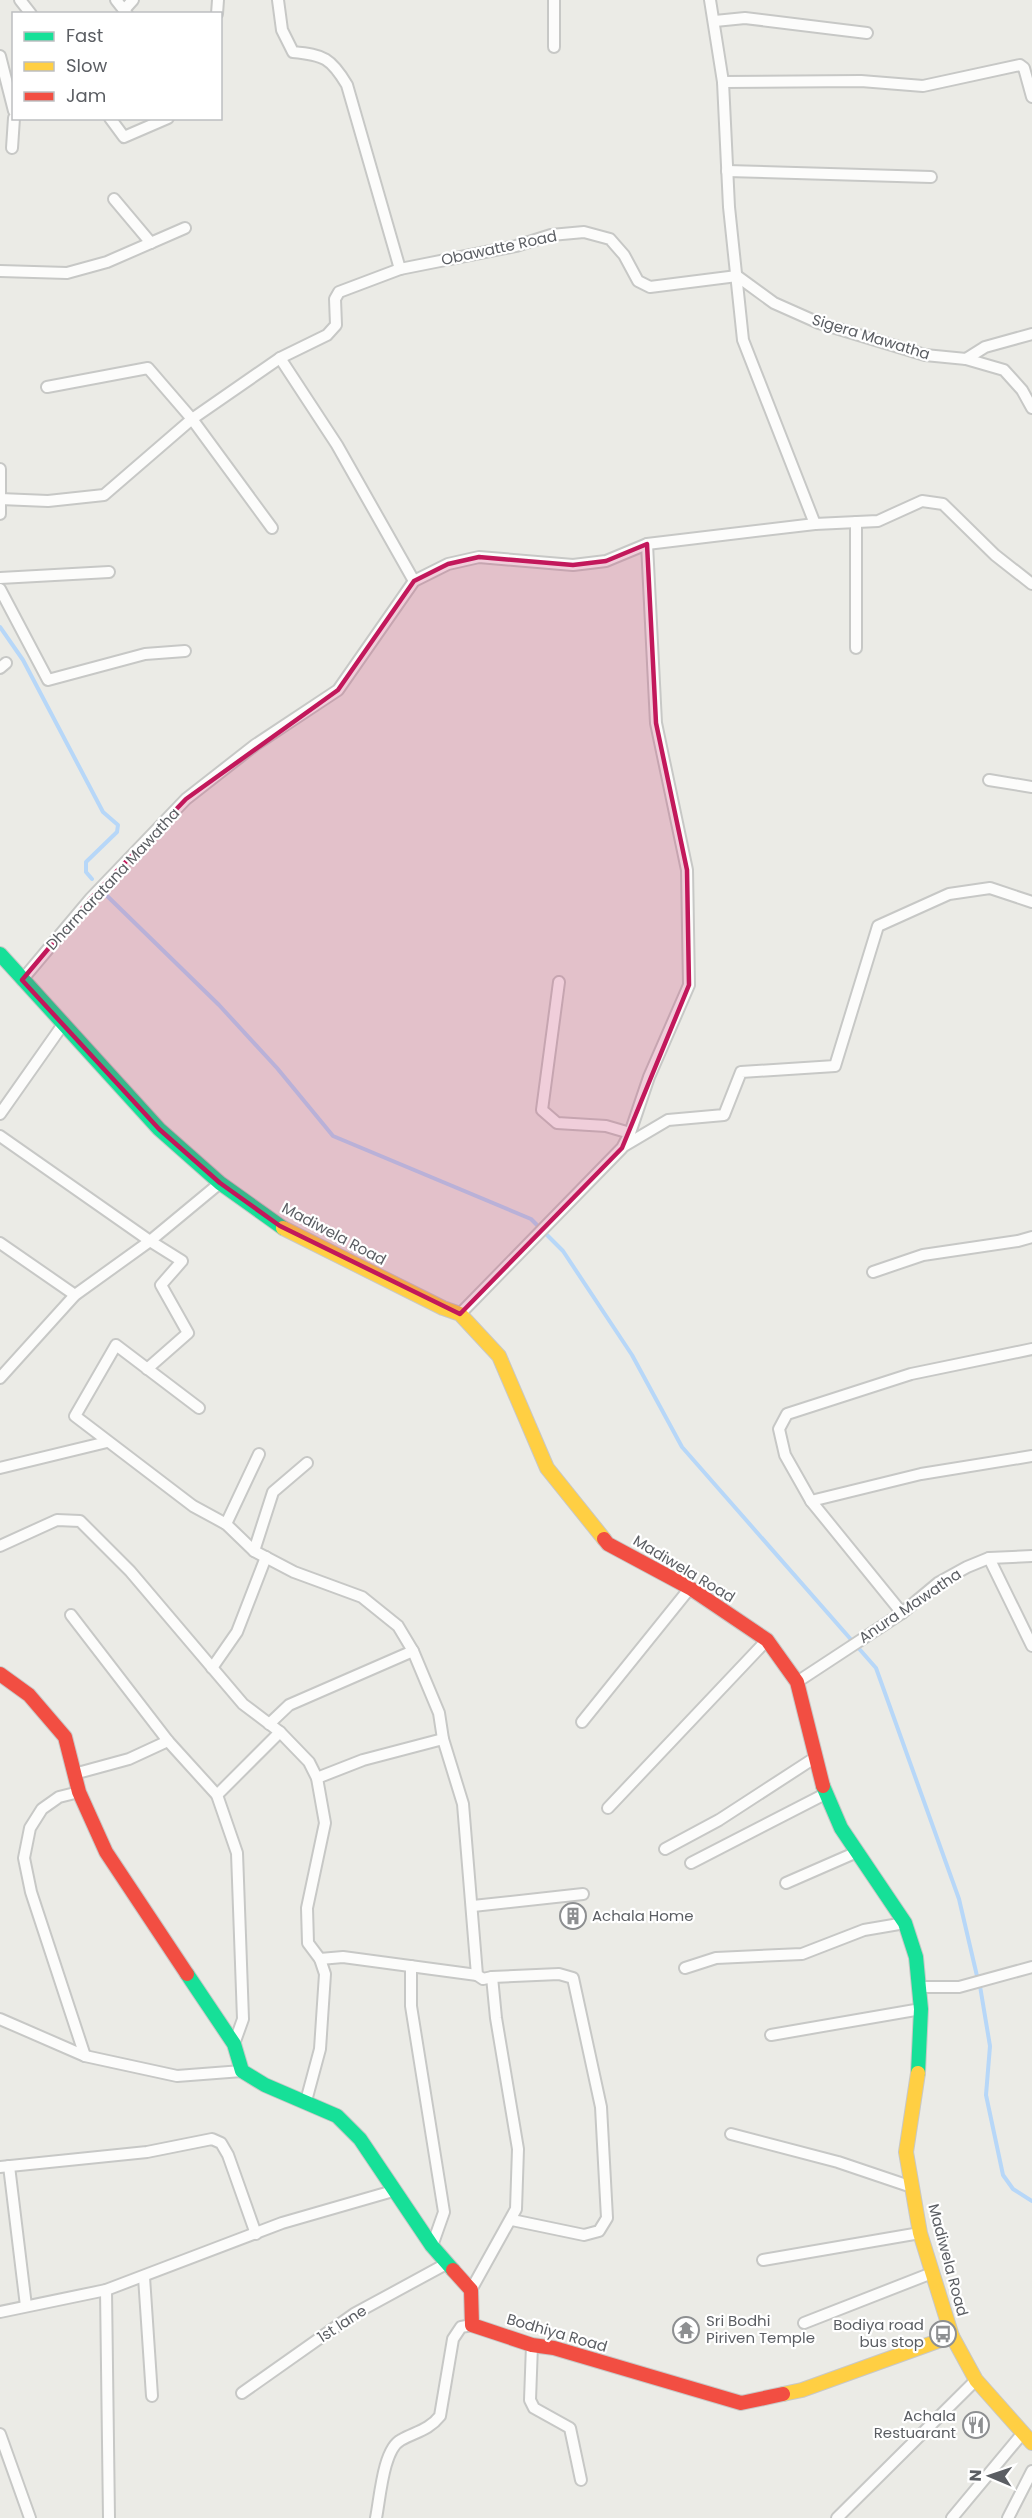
<svg xmlns="http://www.w3.org/2000/svg" width="1032" height="2518" font-family="Poppins,sans-serif">
  <style>
    .lines { fill: none; stroke-linecap: round; stroke-linejoin: round }
    .stream { stroke: #b7d7f8; stroke-width: 4 }
    .street-casing { stroke: #c7c8c6; stroke-width: 14 }
    .fast-casing { stroke: #c8c8c7; stroke-width: 16 }
    .slow-casing { stroke: #c8c8c7; stroke-width: 16 }
    .jam-casing { stroke: #c8c8c7; stroke-width: 16 }
    .street { stroke: #fcfcfb; stroke-width: 10 }
    .fast { stroke: #16e098; stroke-width: 14 }
    .slow { stroke: #ffcf43; stroke-width: 14 }
    .jam { stroke: #f24e42; stroke-width: 14 }
    .marked { fill: #c2185b; fill-opacity: 0.2; stroke: #c2185b; stroke-width: 4.5; stroke-linejoin: round }
    .labels { text-anchor: middle; stroke-width: 4.5; stroke-linejoin: round; paint-order: stroke }
    .street-label { font-size: 15px; fill: #5b5e63; stroke: #fff }
    .poi-label { font-size: 15px; fill: #5b5e63; stroke: #fff; text-anchor: start }
  </style>
  <rect width="100%" height="100%" fill="#ebebe6"/>
  <g class="lines">
    <g class="stream">
      <path d="M 0,627 L 23,660 L 103,812 L 118,825 L 117,832 L 86,862 L 86,872 L 92,879"/>
      <path d="M 100,889 L 219,1005 L 277,1068 L 333,1136 L 531,1219 L 563,1251 L 632,1355 L 682,1447 L 876,1668 L 959,1899 L 977,1976"/>
      <path d="M 980,1986 L 990,2046 L 986,2095 L 1003,2175 L 1013,2189 L 1032,2201"/>
    </g>
    <defs>
      <g id="street">
        <path d="M 20,0 L 31,14"/>
        <path d="M 116,0 L 127,14"/>
        <path d="M 278,0 L 282,30 L 293,52 C 324,55 331,58 347,85 L 400,269"/>
        <path d="M 554,0 L 554,47"/>
        <path d="M 710,0 L 723,82 L 729,207 L 743,340 L 815,524"/>
        <path d="M 124,10 L 133,0"/>
        <path d="M 217,14 L 218,0"/>
        <path d="M 715,21 L 745,18 L 867,33"/>
        <path d="M 0,56 L 14,111"/>
        <path d="M 723,82 L 861,81 L 923,86 L 1020,65 L 1024,68 L 1032,97"/>
        <path d="M 110,118 L 124,137 L 168,118"/>
        <path d="M 12,148 L 14,118"/>
        <path d="M 727,171 L 931,177"/>
        <path d="M 114,199 L 151,243"/>
        <path d="M 0,271 L 67,273 L 107,262 L 185,228"/>
        <path d="M 280,358 L 337,445 L 414,581"/>
        <path d="M 966,359 L 985,347 L 1032,334"/>
        <path d="M 47,387 L 148,368 L 192,419 L 272,528"/>
        <path d="M 0,469 L 0,514"/>
        <path d="M 0,499 L 48,501 L 104,495 L 192,419 L 280,358 L 327,335 L 336,325 L 335,299 L 339,292 L 400,269 L 516,246 L 551,235 L 584,232 L 610,239 L 624,255 L 638,281 L 650,287 L 737,276 L 774,303 L 819,323 L 925,355 L 966,359 L 1004,370 L 1022,390 L 1032,408"/>
        <path d="M 856,522 L 856,648"/>
        <path d="M 0,578 L 109,572"/>
        <path d="M 0,589 L 48,680 L 145,654 L 185,651"/>
        <path d="M 0,668 L 6,663"/>
        <path d="M 989,780 L 1032,787"/>
        <path d="M 22,980 L 91,898 L 186,799 L 255,745 L 338,690 L 414,581 L 448,564 L 479,557 L 573,565 L 606,561 L 647,544 L 815,524 L 878,521 L 922,501 L 943,504 L 995,555 L 1032,584"/>
        <path d="M 559,982 L 542,1110 L 557,1123 L 606,1126 L 630,1133"/>
        <path d="M 0,1114 L 64,1023"/>
        <path d="M 0,1136 L 150,1241 L 182,1261 L 161,1285 L 188,1333 L 147,1369"/>
        <path d="M 624,1146 L 668,1120 L 724,1115 L 741,1072 L 835,1066 L 878,926 L 949,894 L 990,888 L 1032,902"/>
        <path d="M 0,1243 L 75,1295"/>
        <path d="M 873,1272 L 923,1255 L 1018,1241 L 1032,1237"/>
        <path d="M 460,1314 L 622,1148 L 630,1133 L 649,1077 L 689,985 L 687,870 L 656,723 L 647,544"/>
        <path d="M 0,1378 L 75,1295 L 150,1241 L 220,1183"/>
        <path d="M 199,1408 L 116,1345 L 75,1416 L 193,1506 L 226,1524 L 254,1551 L 294,1572 L 362,1597 L 398,1626 L 413,1651 L 439,1713 L 443,1739 L 463,1804 L 477,1975 L 483,1979 L 492,1977 L 496,2018 L 518,2149 L 516,2209 L 471,2290"/>
        <path d="M 0,1468 L 107,1442"/>
        <path d="M 811,1501 L 785,1455 L 779,1429 L 787,1414 L 911,1374 L 1032,1349"/>
        <path d="M 226,1524 L 259,1454"/>
        <path d="M 0,1546 L 57,1520 L 80,1521 L 130,1571 L 243,1704 L 280,1732 L 309,1762 L 317,1778 L 325,1823 L 307,1908 L 308,1943 L 320,1959 L 325,1974 L 320,2049 L 306,2101"/>
        <path d="M 254,1551 L 273,1492 L 307,1463"/>
        <path d="M 989,1558 L 1032,1646"/>
        <path d="M 902,1613 L 811,1501 L 921,1474 L 1032,1456"/>
        <path d="M 71,1615 L 168,1741 L 217,1795 L 237,1853 L 243,2019 L 234,2044"/>
        <path d="M 212,1668 L 237,1632 L 266,1557"/>
        <path d="M 797,1682 L 902,1613 L 938,1583 L 967,1567 L 989,1558 L 1032,1556"/>
        <path d="M 582,1722 L 690,1588"/>
        <path d="M 269,1724 L 289,1705 L 413,1651"/>
        <path d="M 74,1774 L 129,1759 L 168,1741"/>
        <path d="M 317,1778 L 363,1760 L 443,1739"/>
        <path d="M 79,1792 L 59,1797 L 42,1809 L 30,1828 L 24,1858 L 31,1892 L 85,2056"/>
        <path d="M 217,1795 L 280,1732"/>
        <path d="M 608,1808 L 767,1640"/>
        <path d="M 665,1849 L 719,1820 L 816,1757"/>
        <path d="M 691,1863 L 825,1794"/>
        <path d="M 786,1883 L 857,1852"/>
        <path d="M 473,1906 L 583,1894"/>
        <path d="M 320,1959 L 343,1957 L 477,1975"/>
        <path d="M 411,1966 L 411,2006 L 444,2212 L 432,2246"/>
        <path d="M 685,1968 L 716,1958 L 802,1954 L 864,1930 L 905,1923"/>
        <path d="M 492,1977 L 559,1974 L 573,1978 L 601,2107 L 607,2218 L 599,2231 L 584,2235 L 512,2220"/>
        <path d="M 920,1987 L 959,1987 L 1032,1967"/>
        <path d="M 0,2019 L 85,2056 L 177,2076 L 242,2071"/>
        <path d="M 771,2035 L 921,2009"/>
        <path d="M 731,2134 L 838,2162 L 912,2187"/>
        <path d="M 9,2166 L 26,2306"/>
        <path d="M 0,2167 L 147,2152 L 212,2139 L 221,2143 L 228,2155 L 256,2234"/>
        <path d="M 763,2260 L 920,2233"/>
        <path d="M 144,2277 L 152,2396"/>
        <path d="M 106,2290 L 109,2518"/>
        <path d="M 0,2312 L 106,2290 L 282,2223 L 393,2191"/>
        <path d="M 804,2323 L 932,2273"/>
        <path d="M 532,2345 L 530,2400 L 534,2408 L 570,2428 L 581,2480"/>
        <path d="M 242,2393 L 354,2314 L 446,2264"/>
        <path d="M 0,2434 L 30,2518"/>
        <path d="M 376,2518 C 380,2499 383,2449 401,2440 C 415,2432 429,2430 440,2416 L 453,2339 L 461,2327 L 472,2325"/>
        <path d="M 837,2518 L 976,2380"/>
        <path d="M 952,2518 L 1022,2434"/>
        <path d="M 1008,2518 L 1032,2471"/>
      </g>
      <g id="fast">
        <path d="M 0,954 L 159,1129 L 220,1183 L 283,1228"/>
        <path d="M 823,1786 L 841,1828 L 905,1923 L 916,1957 L 921,2009 L 918,2073"/>
        <path d="M 187,1974 L 234,2044 L 242,2071 L 265,2085 L 337,2116 L 360,2139 L 432,2246 L 453,2270"/>
      </g>
      <g id="slow">
        <path d="M 283,1228 L 443,1308 L 460,1314 L 499,1356 L 547,1468 L 604,1539"/>
        <path d="M 918,2073 L 906,2152 L 920,2233 L 952,2336 L 976,2380 L 1032,2443"/>
        <path d="M 783,2394 L 802,2390 L 952,2336"/>
      </g>
      <g id="jam">
        <path d="M 604,1539 L 608,1544 L 690,1588 L 767,1640 L 797,1682 L 823,1786"/>
        <path d="M 0,1674 L 29,1695 L 65,1737 L 79,1792 L 106,1852 L 187,1974"/>
        <path d="M 453,2270 L 471,2290 L 472,2325 L 532,2345 L 554,2348 L 741,2403 L 783,2394"/>
      </g>
    </defs>
    <use href="#street" class="street-casing"/>
    <use href="#fast" class="fast-casing"/>
    <use href="#slow" class="slow-casing"/>
    <use href="#jam" class="jam-casing"/>
    <use href="#street" class="street"/>
    <use href="#fast" class="fast"/>
    <use href="#slow" class="slow"/>
    <use href="#jam" class="jam"/>
  </g>
  <path class="marked" d="M 647,544 L 656,723 L 687,870 L 689,985 L 622,1148 L 460,1314 L 280,1226 L 220,1183 L 159,1129 L 22,980 L 91,898 L 186,799 L 338,690 L 414,581 L 448,564 L 479,557 L 573,565 L 606,561 Z"/>
  <defs>
    <symbol id="building-ring" viewBox="-11 -11 22 22"><circle r="9.5" fill="#fff" stroke="#8d8f91" stroke-width="1.5"/><path d="M-4-6H4V6H1V3H-1V6H-4ZM-2.5-4.3h1.7v1.8h-1.7ZM.8-4.3h1.7v1.8H.8ZM-2.5-1h1.7V.8h-1.7ZM.8-1h1.7V.8H.8Z" fill="#8d8f91"/></symbol>
    <symbol id="temple-ring" viewBox="-11 -11 22 22"><circle r="9.5" fill="#fff" stroke="#8d8f91" stroke-width="1.5"/><path d="M0-6L5-2H3V0L6.5 2.5H4V6H1.5V3h-3V6H-4V2.5H-6.5L-3 0V-2H-5Z" fill="#8d8f91"/></symbol>
    <symbol id="bus-ring" viewBox="-11 -11 22 22"><circle r="9.5" fill="#fff" stroke="#8d8f91" stroke-width="1.5"/><path d="M-5-6H5V4H4V6H2V4H-2V6H-4V4H-5ZM-3.5-4V0h7V-4ZM-3.5 1.2v1.5H-2V1.2ZM2 1.2v1.5H3.5V1.2Z" fill="#8d8f91"/></symbol>
    <symbol id="restaurant-ring" viewBox="-11 -11 22 22"><circle r="9.5" fill="#fff" stroke="#8d8f91" stroke-width="1.5"/><path d="M-5-6h1v4h1v-4h1v4h1v-4h1v5L-1.5 .5V6h-2V.5L-5-1ZM5-6V6H3V1.5H1.5Q1.5-4 5-6Z" fill="#8d8f91"/></symbol>
  </defs>
  <g fill-rule="evenodd">
    <use href="#building-ring" x="558" y="1901" width="30" height="30"/>
    <use href="#temple-ring" x="671" y="2315" width="30" height="30"/>
    <use href="#bus-ring" x="928" y="2319" width="30" height="30"/>
    <use href="#restaurant-ring" x="961" y="2410" width="30" height="30"/>
  </g>
  <g class="labels">
    <g class="street-label">
      <text transform="translate(499 248) rotate(-12)" y="5">Obawatte Road</text>
      <text transform="translate(871 337) rotate(17)" y="5">Sigera Mawatha</text>
      <text transform="translate(113 879) rotate(-47)" y="5">Dharmaratana Mawatha</text>
      <text transform="translate(334 1234) rotate(28)" y="5">Madiwela Road</text>
      <text transform="translate(684 1569) rotate(31)" y="5">Madiwela Road</text>
      <text transform="translate(910 1606) rotate(-34)" y="5">Anura Mawatha</text>
      <text transform="translate(948 2260) rotate(75)" y="5">Madiwela Road</text>
      <text transform="translate(342 2324) rotate(-33)" y="5">1st lane</text>
      <text transform="translate(557 2333) rotate(16)" y="5">Bodhiya Road</text>
    </g>
    <g class="poi-label">
      <text x="592" y="1921">Achala Home</text>
      <text x="706" y="2326">Sri Bodhi<tspan x="706" dy="17">Piriven Temple</tspan></text>
      <text x="924" y="2330" text-anchor="end">Bodiya road<tspan x="924" dy="17">bus stop</tspan></text>
      <text x="956" y="2421" text-anchor="end">Achala<tspan x="956" dy="17">Restuarant</tspan></text>
    </g>
  </g>
  <rect x="12" y="12" width="210" height="108" fill="#ffffff" stroke="#bdbfc1" stroke-width="1.5"/>
  <rect x="24" y="32" width="30" height="9" fill="#16e098" stroke="#bdbfc1" stroke-width="1.5"/>
  <text x="66" y="42" font-size="18" fill="#5b5e63">Fast</text>
  <rect x="24" y="62" width="30" height="9" fill="#ffcf43" stroke="#bdbfc1" stroke-width="1.5"/>
  <text x="66" y="72" font-size="18" fill="#5b5e63">Slow</text>
  <rect x="24" y="92" width="30" height="9" fill="#f24e42" stroke="#bdbfc1" stroke-width="1.5"/>
  <text x="66" y="102" font-size="18" fill="#5b5e63">Jam</text>
  <g transform="translate(990 2476) rotate(272)" stroke="#ffffff" stroke-width="4.5" paint-order="stroke">
  <path d="M0-4.5L10 22L0 15L-10 22Z" fill="#5b5e63"/>
  <text y="-9" font-size="16" font-weight="bold" text-anchor="middle" fill="#5b5e63">N</text>
  </g>
</svg>
